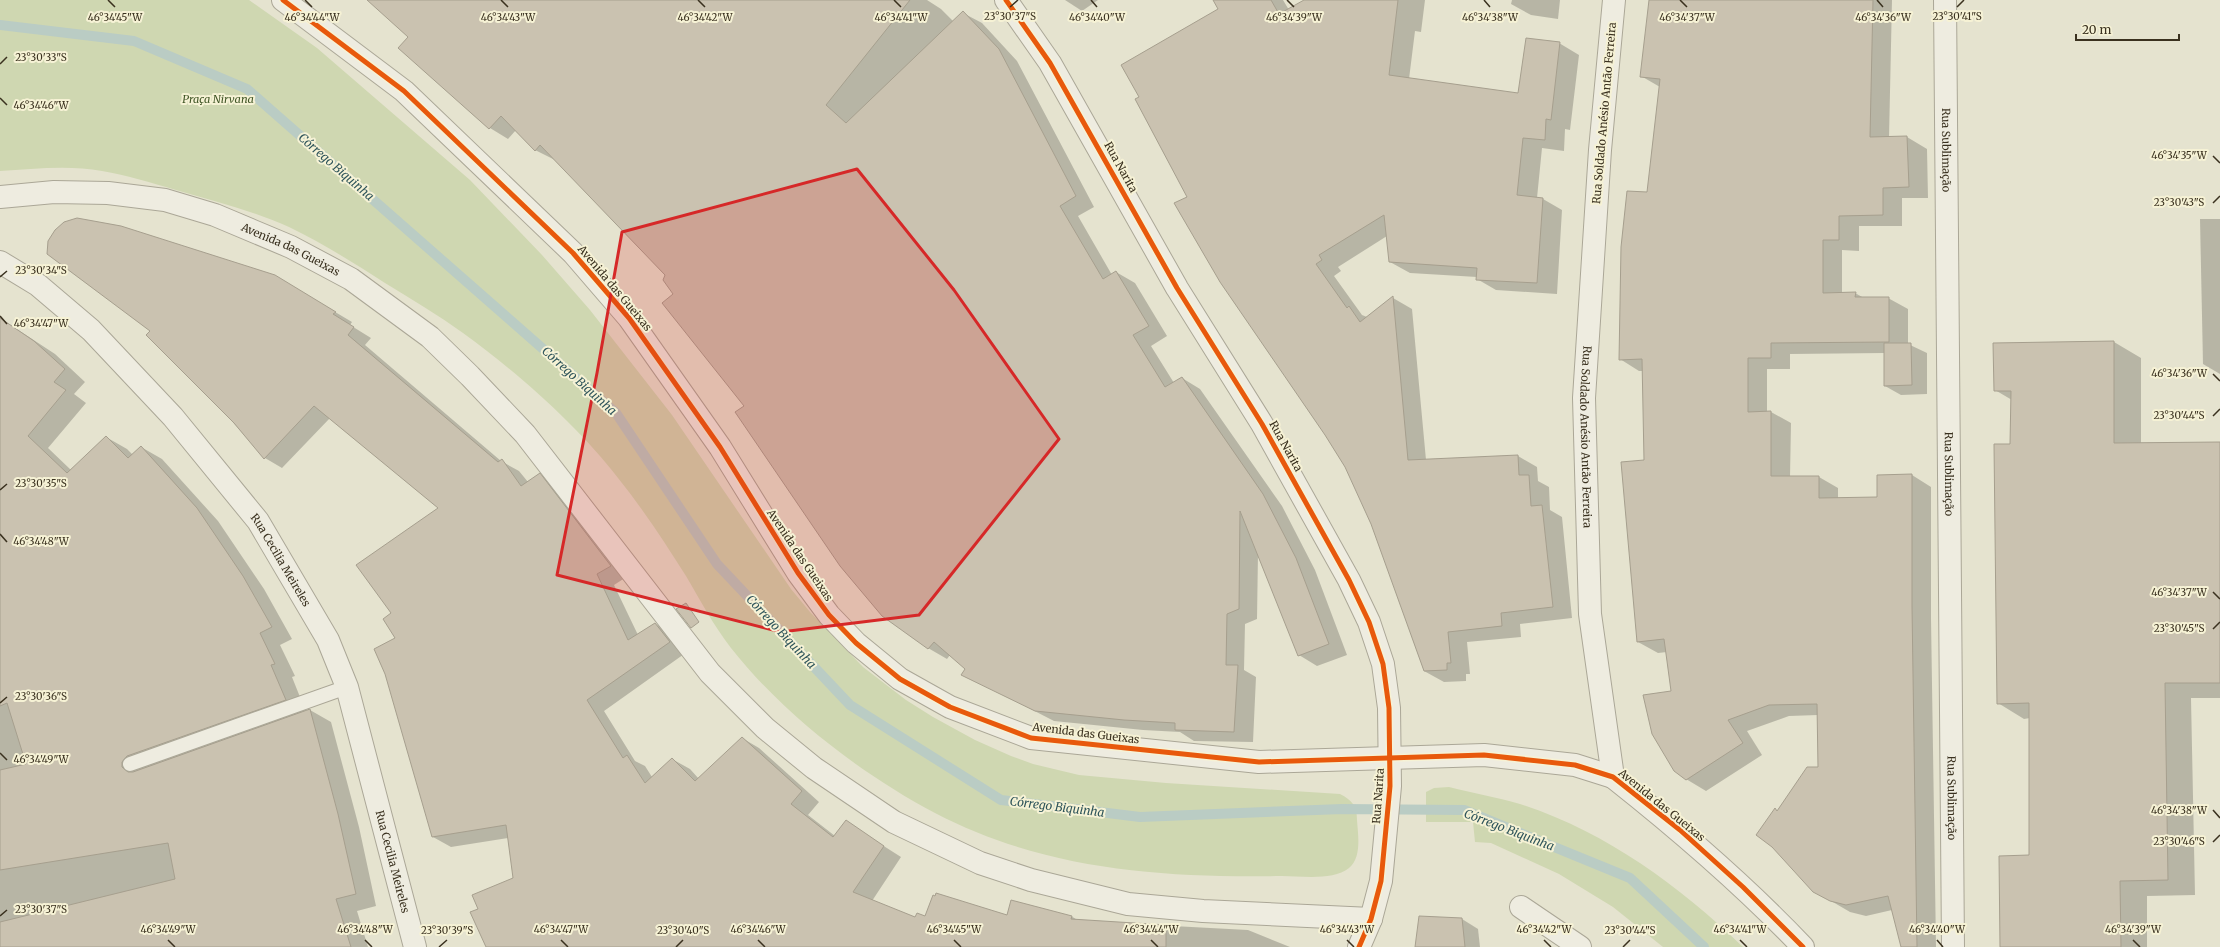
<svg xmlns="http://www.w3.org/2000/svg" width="2220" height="947" font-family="Merriweather,serif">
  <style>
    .green { fill: #cfd7b1 }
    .shadow { fill: #0003 }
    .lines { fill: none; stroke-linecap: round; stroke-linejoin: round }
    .stream { stroke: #baccc4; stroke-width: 10 }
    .building { fill: #cac2b0; stroke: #a69f8e }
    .service-casing { stroke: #aba797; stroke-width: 16 }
    .minor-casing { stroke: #aba797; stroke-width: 24 }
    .tertiary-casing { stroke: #aba797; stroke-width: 24 }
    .service { stroke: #eeece0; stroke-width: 14 }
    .minor { stroke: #eeece0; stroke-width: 22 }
    .tertiary { stroke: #eeece0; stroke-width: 22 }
    .cycleway-casing { stroke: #f6f2d5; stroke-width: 8 }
    .cycleway { stroke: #e8590c; stroke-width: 5 }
    .marked { fill: #d62828; fill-opacity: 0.2; stroke: #d62828; stroke-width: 3; stroke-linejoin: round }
    .ticks { fill: none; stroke: #3a311f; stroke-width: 1.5 }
    .labels { text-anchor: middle; stroke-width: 4; stroke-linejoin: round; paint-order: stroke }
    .park-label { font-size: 11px; font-style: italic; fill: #415626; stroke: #f6f2d5 }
    .street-label { font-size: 11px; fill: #3a311f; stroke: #f6f2d5 }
    .water-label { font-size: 12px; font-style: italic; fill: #2e545a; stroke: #f6f2d5 }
    .ticks-label { font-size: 10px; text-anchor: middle; fill: #3a311f; stroke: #f6f2d5; stroke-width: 4; stroke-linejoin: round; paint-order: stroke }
  </style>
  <rect width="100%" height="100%" fill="#e5e3cf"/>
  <g class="green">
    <path d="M 0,0 L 249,0 L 317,48 L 470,180 L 542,255 L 590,310 L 672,415 L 791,589 L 810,612 L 863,667 L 906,700 L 933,717 L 975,740 L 1011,756 L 1033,764 L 1079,775 L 1166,783 L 1340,794 C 1352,800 1357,806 1357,820 C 1358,834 1362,858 1349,868 C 1333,881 1301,876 1282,876 C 1161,878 1044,870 935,813 C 861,774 783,714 731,648 C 714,626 700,600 686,576 C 665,543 643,509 618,478 C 578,426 517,372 463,333 C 438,315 411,299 385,283 C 354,263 322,243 289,227 C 253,211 214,201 176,190 C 152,183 127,175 102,171 C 69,165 33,169 0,171 Z"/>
    <path d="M 1449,787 C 1473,793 1496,797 1520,804 C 1606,832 1678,885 1743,947 L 1663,947 L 1613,907 L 1559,874 L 1491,843 L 1475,842 L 1473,822 L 1426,822 L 1426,792 L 1434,788 Z"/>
  </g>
  <g class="shadow">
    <path d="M 369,0 L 927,0 L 941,9 L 954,22 L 963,13 L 982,23 L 1017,61 L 1094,207 L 1078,216 L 1112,275 L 1116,272 L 1135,283 L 1167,336 L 1151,346 L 1174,383 L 1182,378 L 1200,389 L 1282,506 L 1315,570 L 1347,655 L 1317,666 L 1299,655 L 1258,553 L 1257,619 L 1245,624 L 1244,670 L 1256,677 L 1253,742 L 1194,741 L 1180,732 L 1143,730 L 1054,721 L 962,674 L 967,669 L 950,655 L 947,659 L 928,648 L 745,406 L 674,294 L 666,274 L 555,160 L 535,150 L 516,130 L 508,139 L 490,128 L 409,37 Z"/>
    <path d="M 1065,0 L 1098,0 L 1082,11 Z"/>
    <path d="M 1223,0 L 1283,0 L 1289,10 L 1306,0 L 1425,0 L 1421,32 L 1415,31 L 1409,79 L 1519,95 L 1559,43 L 1579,55 L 1570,130 L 1565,129 L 1564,151 L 1542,148 L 1537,198 L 1543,199 L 1562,210 L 1557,294 L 1496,290 L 1477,279 L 1477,277 L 1410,273 L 1390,262 L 1387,236 L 1338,267 L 1341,271 L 1334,276 L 1362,315 L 1367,317 L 1393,298 L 1412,309 L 1426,460 L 1518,456 L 1537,467 L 1538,481 L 1549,487 L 1550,510 L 1562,517 L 1572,618 L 1520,624 L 1521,637 L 1467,642 L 1470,674 L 1466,674 L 1466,681 L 1444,682 L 1424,671 L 1372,523 L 1346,467 L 1189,197 L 1140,97 L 1220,9 Z"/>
    <path d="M 1512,0 L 1560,0 L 1558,19 L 1531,15 L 1511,4 Z"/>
    <path d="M 1650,0 L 1892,0 L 1889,138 L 1907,137 L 1927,149 L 1928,198 L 1902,198 L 1902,226 L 1859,226 L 1859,251 L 1842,250 L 1842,293 L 1855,293 L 1864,298 L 1888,298 L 1908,309 L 1908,344 L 1927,353 L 1927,394 L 1901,395 L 1885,386 L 1885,353 L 1790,354 L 1790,369 L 1767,369 L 1767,412 L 1771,412 L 1791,423 L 1790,477 L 1819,477 L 1838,488 L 1838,499 L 1878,498 L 1912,475 L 1931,487 L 1931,618 L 1936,947 L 1902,947 L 1892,910 L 1866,916 L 1850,912 L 1814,891 L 1775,810 L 1778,811 L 1819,768 L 1818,715 L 1789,716 L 1747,731 L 1762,755 L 1706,791 L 1686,779 L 1667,652 L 1658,653 L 1638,642 L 1645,461 L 1643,371 L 1639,371 L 1620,359 L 1648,193 L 1660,87 L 1641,76 Z"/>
    <path d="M 2200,219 L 2220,219 L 2220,374 L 2203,364 Z"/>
    <path d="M 48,254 L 293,287 L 352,322 L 350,325 L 371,338 L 365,345 L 501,461 L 519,471 L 528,482 L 540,475 L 557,485 L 628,576 L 614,585 L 638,635 L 655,624 L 673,634 L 687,652 L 604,711 L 635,761 L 645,766 L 652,777 L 672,759 L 690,769 L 699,779 L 742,738 L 759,748 L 819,802 L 808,815 L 835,836 L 846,822 L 901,857 L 872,901 L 914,917 L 1071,916 L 1079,921 L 1248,930 L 1290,947 L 489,947 L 480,910 L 514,878 L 508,838 L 451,847 L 433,837 L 393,614 L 439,508 L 330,418 L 282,468 L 265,458 L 151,331 Z"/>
    <path d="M 0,318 L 55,354 L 85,382 L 74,394 L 86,403 L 48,448 L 71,470 L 106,437 L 127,449 L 133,455 L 141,447 L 162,459 L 218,521 L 264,589 L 292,639 L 280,645 L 295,676 L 292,677 L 306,712 L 310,710 L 331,722 L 359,827 L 376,906 L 357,911 L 368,947 L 0,947 Z"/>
    <path d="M 2114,342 L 2141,358 L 2141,444 L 2220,443 L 2220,698 L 2191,698 L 2195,895 L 2147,896 L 2147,947 L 2001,947 L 2030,856 L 2030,718 L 2024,719 L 1998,703 L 2011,445 L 2012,400 L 1995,390 L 1994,344 Z"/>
    <path d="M 1420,917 L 1462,919 L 1478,929 L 1480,947 L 1416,947 Z"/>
  </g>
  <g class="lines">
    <path class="stream" d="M 0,25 L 134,41 L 247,89 L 616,413 L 717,564 L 850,705 L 1001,800 L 1140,817 L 1342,809 L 1464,810 L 1630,878 L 1704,947"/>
  </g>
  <g class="building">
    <path d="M 367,0 L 910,0 L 826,105 L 846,123 L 963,11 L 999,49 L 1076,196 L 1060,206 L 1103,279 L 1116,271 L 1149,326 L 1133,335 L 1165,387 L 1182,377 L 1263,494 L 1296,558 L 1329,644 L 1298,656 L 1240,511 L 1239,609 L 1227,614 L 1226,665 L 1238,665 L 1234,732 L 1175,730 L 1175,723 L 1124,720 L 1035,711 L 961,675 L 965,669 L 934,642 L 928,649 L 882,616 L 840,566 L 735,412 L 744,406 L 662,303 L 673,294 L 663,280 L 665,275 L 540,145 L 535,151 L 501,116 L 489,129 L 398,48 L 408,37 Z"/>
    <path d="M 1213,0 L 1271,0 L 1279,14 L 1304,0 L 1398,0 L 1389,75 L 1518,93 L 1526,38 L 1560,42 L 1551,120 L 1546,119 L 1545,140 L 1523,138 L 1517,195 L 1543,198 L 1537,283 L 1476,280 L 1477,268 L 1389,262 L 1384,215 L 1319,255 L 1322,260 L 1316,264 L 1347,308 L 1349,306 L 1360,322 L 1393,296 L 1408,460 L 1518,455 L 1519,475 L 1529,475 L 1531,506 L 1542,505 L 1553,607 L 1501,613 L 1502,626 L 1448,632 L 1451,663 L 1447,663 L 1447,670 L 1424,671 L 1371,524 L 1345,467 L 1325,435 L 1220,282 L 1174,203 L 1187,197 L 1135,99 L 1139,97 L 1121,65 L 1218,9 Z"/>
    <path d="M 1649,0 L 1873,0 L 1870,137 L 1907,136 L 1909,187 L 1883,188 L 1883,215 L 1839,216 L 1839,240 L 1823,240 L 1823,293 L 1856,292 L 1855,297 L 1889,297 L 1889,342 L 1771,343 L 1771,358 L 1748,358 L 1748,412 L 1771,411 L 1771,476 L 1819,476 L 1819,498 L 1877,497 L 1877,475 L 1912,474 L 1912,606 L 1917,947 L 1901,947 L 1888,896 L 1846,905 L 1830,901 L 1813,892 L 1772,847 L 1756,835 L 1775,808 L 1777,811 L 1807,767 L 1818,767 L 1817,704 L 1769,705 L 1728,720 L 1743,743 L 1686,780 L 1674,771 L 1652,734 L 1643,695 L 1671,691 L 1664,639 L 1637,642 L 1621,462 L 1644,460 L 1642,359 L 1619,360 L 1621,247 L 1627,191 L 1647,192 L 1660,79 L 1640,77 Z"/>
    <path d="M 77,218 L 121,226 L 275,275 L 336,312 L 333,314 L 354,327 L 348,335 L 498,462 L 502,459 L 521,486 L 540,473 L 611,566 L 597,574 L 628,640 L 655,623 L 670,642 L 587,700 L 623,758 L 627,755 L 645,783 L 672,758 L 695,781 L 742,737 L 802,791 L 791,804 L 833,837 L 846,820 L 884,846 L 853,892 L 915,917 L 917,913 L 925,916 L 933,895 L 935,896 L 936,893 L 1007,915 L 1011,900 L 1072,916 L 1071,919 L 1166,925 L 1166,947 L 486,947 L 470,912 L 478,909 L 472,895 L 513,878 L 506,825 L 432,837 L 385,674 L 374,649 L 395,638 L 383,619 L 391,613 L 356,565 L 438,508 L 314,406 L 264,459 L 234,423 L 146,335 L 150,331 L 47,254 L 48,241 L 55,230 L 64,222 Z"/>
    <path d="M 0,318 L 34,341 L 65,369 L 54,382 L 66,390 L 28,436 L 67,473 L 106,436 L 128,458 L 141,446 L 197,508 L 243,576 L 272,627 L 260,633 L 275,664 L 271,665 L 286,700 L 127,756 L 122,762 L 122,767 L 128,772 L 133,772 L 310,709 L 338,814 L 356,894 L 336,899 L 351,947 L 0,947 L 0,922 L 175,879 L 168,843 L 0,870 L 0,770 L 26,764 L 7,703 L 0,706 Z"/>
    <path d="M 2114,341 L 2114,443 L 2220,442 L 2220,683 L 2165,683 L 2168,880 L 2120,881 L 2121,947 L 2000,947 L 1999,856 L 2029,855 L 2029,703 L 1997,704 L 1994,444 L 2010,444 L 2011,391 L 1994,391 L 1993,343 Z"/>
    <path d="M 1884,343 L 1911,343 L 1912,385 L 1884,386 Z"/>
    <path d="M 686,603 L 699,622 L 691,628 L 676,609 Z"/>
    <path d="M 1419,916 L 1462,918 L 1465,947 L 1415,947 Z"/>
  </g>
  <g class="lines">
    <defs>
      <path id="service" d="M 130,764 L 347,687"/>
      <g id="minor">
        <path d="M 283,0 L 404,91 L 573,253 L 629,318 L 720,447 L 798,573 L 829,615 L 856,643 L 900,679 L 950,707 L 1031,738 L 1259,762 L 1484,755 L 1575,765 L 1613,777"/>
        <path d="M 1006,0 L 1050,63 L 1177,288 L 1262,424 L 1349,580 L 1369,622 L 1383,664 L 1389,708 L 1390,786 L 1381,881 L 1371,919 L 1359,947"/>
        <path id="s1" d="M 1945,0 L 1953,947"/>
        <path id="s2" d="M 0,197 L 54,192 L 108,193 L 165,200 L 215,215 L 291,247 L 351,279 L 430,337 L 470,376 L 525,434 L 710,673 L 765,728 L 814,768 L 894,822 L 980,863 L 1031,880 L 1128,904 L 1203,911 L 1371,919"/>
        <path id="s3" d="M 0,262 L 38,285 L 91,330 L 173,417 L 258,521 L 328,640 L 347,687 L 415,947"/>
        <path d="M 1521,907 L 1580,947"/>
      </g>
      <g id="tertiary">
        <path id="s4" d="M 1614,0 L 1600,150 L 1584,398 L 1590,614 L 1613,777 C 1680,830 1744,885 1803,947"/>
      </g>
    </defs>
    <use href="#service" class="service-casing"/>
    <use href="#minor" class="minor-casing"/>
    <use href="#tertiary" class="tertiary-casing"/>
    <use href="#service" class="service"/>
    <use href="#minor" class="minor"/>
    <use href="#tertiary" class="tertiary"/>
    <defs>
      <g id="cycleway">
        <path d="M 283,0 L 404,91 L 573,253 L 629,318 L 720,447 L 798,573 L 829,615 L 856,643 L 900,679 L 950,707 L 1031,738 L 1259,762 L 1484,755 L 1575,765 L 1613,777 L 1680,830 L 1743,887 L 1803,947"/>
        <path d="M 1006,0 L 1050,63 L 1177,288 L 1262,424 L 1349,580 L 1369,622 L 1383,664 L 1389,708 L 1390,786 L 1381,881 L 1371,919 L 1359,947"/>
      </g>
    </defs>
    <use href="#cycleway" class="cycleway-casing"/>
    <use href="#cycleway" class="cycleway"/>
  </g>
  <path class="marked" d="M 857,169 L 954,290 L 1059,439 L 919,615 L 781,632 L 557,575 L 597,373 L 622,232 Z"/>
  <path class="ticks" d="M 108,0 L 115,7M 305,0 L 312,7M 501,0 L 508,7M 698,0 L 705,7M 894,0 L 901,7M 1091,0 L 1097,7M 1287,0 L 1294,7M 1484,0 L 1490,7M 1680,0 L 1687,7M 1877,0 L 1883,7M 1010,7 L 1018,0M 1957,7 L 1964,0M 0,64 L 7,57M 0,98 L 7,105M 2213,156 L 2220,163M 2213,203 L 2220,196M 0,277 L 7,271M 0,316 L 7,324M 2213,374 L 2220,381M 2213,416 L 2220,409M 0,490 L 7,484M 0,534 L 7,542M 2213,592 L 2220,599M 2213,629 L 2220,622M 0,703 L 7,697M 0,753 L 7,760M 2213,810 L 2220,818M 2213,842 L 2220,835M 0,916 L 7,910M 168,940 L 175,947M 365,940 L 372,947M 561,940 L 568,947M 758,940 L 765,947M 954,940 L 961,947M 1151,940 L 1158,947M 1347,940 L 1354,947M 1544,940 L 1551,947M 1740,940 L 1747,947M 1937,940 L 1943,947M 2133,940 L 2140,947M 439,947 L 447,940M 676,947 L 683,940M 1623,947 L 1630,940"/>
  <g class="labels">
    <g class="park-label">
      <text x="218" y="103">Praça Nirvana</text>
    </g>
    <g class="street-label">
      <text transform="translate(1604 113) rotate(-85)" y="4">Rua Soldado Anésio Antão Ferreira</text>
      <text dy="4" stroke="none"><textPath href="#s1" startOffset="150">Rua Sublimação</textPath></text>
      <text transform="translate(1121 167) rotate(61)" y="4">Rua Narita</text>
      <text dy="4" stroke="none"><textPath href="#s2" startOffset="301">Avenida das Gueixas</textPath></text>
      <text transform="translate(615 288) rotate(50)" y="4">Avenida das Gueixas</text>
      <text dy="4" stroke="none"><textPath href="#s4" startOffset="438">Rua Soldado Anésio Antão Ferreira</textPath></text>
      <text transform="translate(1286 446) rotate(61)" y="4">Rua Narita</text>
      <text dy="4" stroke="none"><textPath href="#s1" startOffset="474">Rua Sublimação</textPath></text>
      <text transform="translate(800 555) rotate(56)" y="4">Avenida das Gueixas</text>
      <text dy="4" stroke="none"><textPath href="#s3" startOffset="413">Rua Cecilia Meireles</textPath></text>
      <text transform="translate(1086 733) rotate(7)" y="4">Avenida das Gueixas</text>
      <text transform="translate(1378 796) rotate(-86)" y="4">Rua Narita</text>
      <text dy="4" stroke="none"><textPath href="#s1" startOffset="798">Rua Sublimação</textPath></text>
      <text transform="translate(1662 805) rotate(39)" y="4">Avenida das Gueixas</text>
      <text dy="4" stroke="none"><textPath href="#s3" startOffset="737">Rua Cecilia Meireles</textPath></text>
    </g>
    <g class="water-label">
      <text transform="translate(336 167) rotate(41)" y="4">Córrego Biquinha</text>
      <text transform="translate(579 381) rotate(42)" y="4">Córrego Biquinha</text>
      <text transform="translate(781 632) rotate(47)" y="4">Córrego Biquinha</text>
      <text transform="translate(1057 807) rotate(7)" y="4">Córrego Biquinha</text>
      <text transform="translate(1509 830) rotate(21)" y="4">Córrego Biquinha</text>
    </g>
  </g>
  <g class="ticks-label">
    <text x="1957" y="20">23°30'41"S</text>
    <text x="1010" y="20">23°30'37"S</text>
    <text x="115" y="21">46°34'45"W</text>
    <text x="312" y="21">46°34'44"W</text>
    <text x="508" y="21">46°34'43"W</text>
    <text x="705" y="21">46°34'42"W</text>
    <text x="1294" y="21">46°34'39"W</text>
    <text x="1883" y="21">46°34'36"W</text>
    <text x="901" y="21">46°34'41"W</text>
    <text x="1097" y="21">46°34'40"W</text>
    <text x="1490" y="21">46°34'38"W</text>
    <text x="1687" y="21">46°34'37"W</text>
    <text x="41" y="61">23°30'33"S</text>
    <text x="41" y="109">46°34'46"W</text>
    <text x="2179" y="159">46°34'35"W</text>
    <text x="2179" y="206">23°30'43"S</text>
    <text x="41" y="274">23°30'34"S</text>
    <text x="41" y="327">46°34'47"W</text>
    <text x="2179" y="377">46°34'36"W</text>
    <text x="2179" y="419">23°30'44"S</text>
    <text x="41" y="487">23°30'35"S</text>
    <text x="41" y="545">46°34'48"W</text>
    <text x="2179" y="596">46°34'37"W</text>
    <text x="2179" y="632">23°30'45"S</text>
    <text x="41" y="700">23°30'36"S</text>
    <text x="41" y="763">46°34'49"W</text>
    <text x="2179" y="814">46°34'38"W</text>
    <text x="2179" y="845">23°30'46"S</text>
    <text x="41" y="913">23°30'37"S</text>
    <text x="168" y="933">46°34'49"W</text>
    <text x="365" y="933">46°34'48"W</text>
    <text x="561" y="933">46°34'47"W</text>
    <text x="758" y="933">46°34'46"W</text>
    <text x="954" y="933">46°34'45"W</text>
    <text x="1151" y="933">46°34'44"W</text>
    <text x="1347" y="933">46°34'43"W</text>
    <text x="1544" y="933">46°34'42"W</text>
    <text x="1740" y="933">46°34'41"W</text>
    <text x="1937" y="933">46°34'40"W</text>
    <text x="2133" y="933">46°34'39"W</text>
    <text x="447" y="934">23°30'39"S</text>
    <text x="683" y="934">23°30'40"S</text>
    <text x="1630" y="934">23°30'44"S</text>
  </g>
  <path d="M2076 34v6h103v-6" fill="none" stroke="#3a311f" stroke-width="2"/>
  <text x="2082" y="34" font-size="12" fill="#3a311f" stroke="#f6f2d5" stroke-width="3" paint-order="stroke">20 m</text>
</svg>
